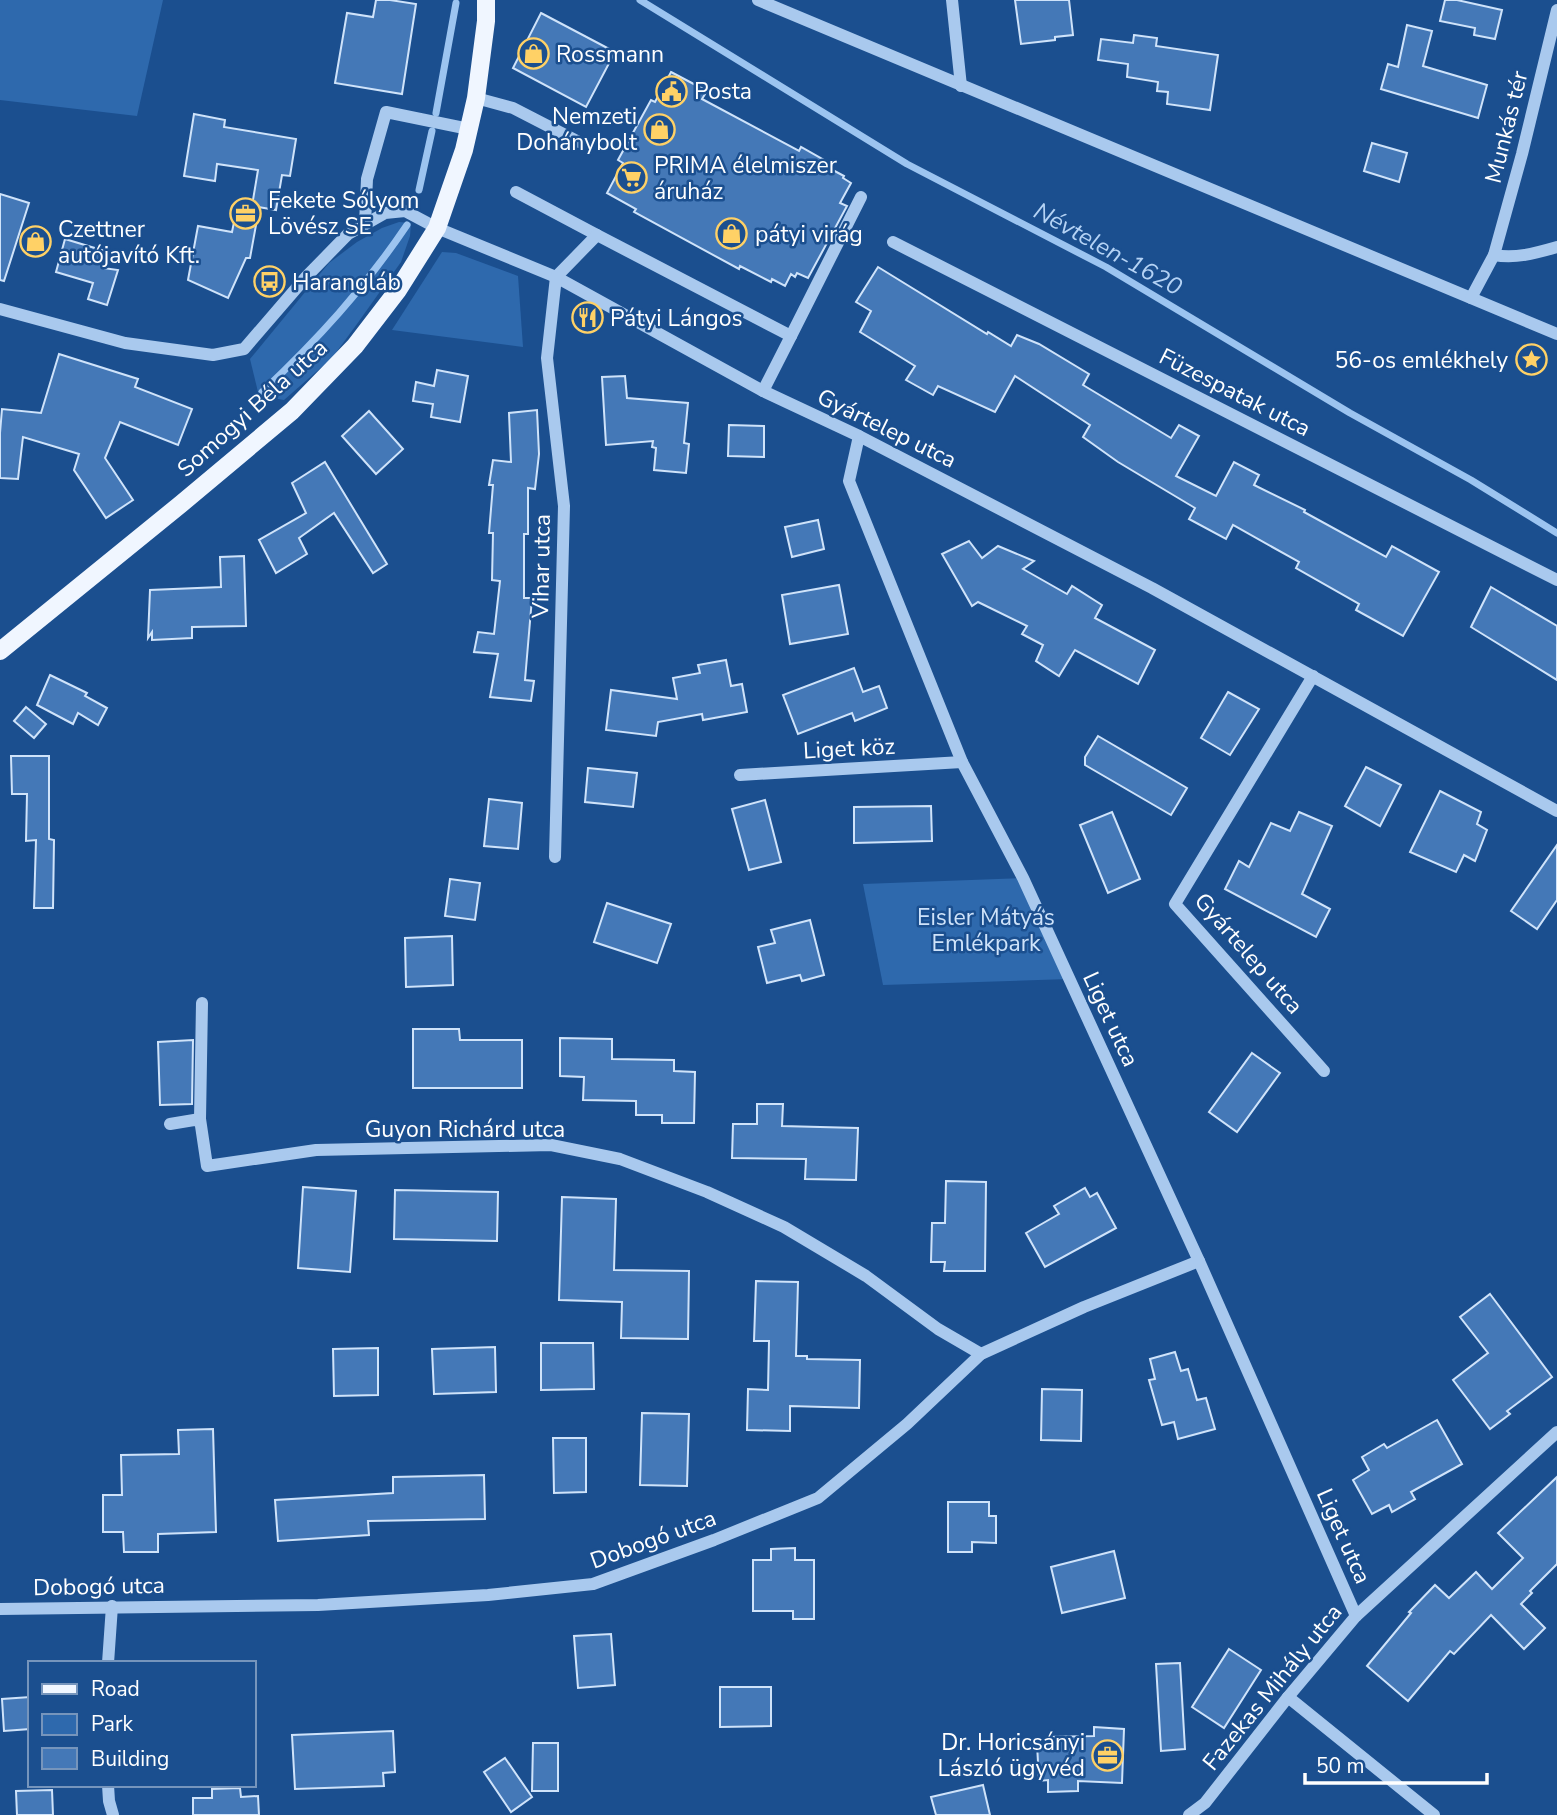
<svg xmlns="http://www.w3.org/2000/svg" width="1557" height="1815" font-family="'Nunito Sans',sans-serif">
  <style>
    .green { fill: #2e69ad }
    .lines { fill: none; stroke-linecap: round; stroke-linejoin: round }
    .stream { stroke: #9cc4f0; stroke-width: 7 }
    .building { fill: #4478b7; stroke: #cfe3fa; stroke-width: 2 }
    .minor { stroke: #a9c9ee; stroke-width: 12 }
    .major { stroke: #f0f6ff; stroke-width: 18 }
    .labels { text-anchor: middle; stroke-width: 5; stroke-linejoin: round; paint-order: stroke }
    .poi-label { font-size: 23px; fill: #fff; stroke: #1b4f8f; text-anchor: start }
    .street-label { font-size: 23px; fill: #fff; stroke: #1b4f8f }
    .park-label { font-size: 23px; fill: #cfe3fa; stroke: #1b4f8f }
    .water-label { font-size: 24px; font-style: italic; fill: #b5d3f5; stroke: #1b4f8f }
  </style>
  <rect width="100%" height="100%" fill="#1b4f8f"/>
  <g class="green">
    <path d="M 0,0 L 163,0 L 137,116 L 0,100 Z"/>
    <path d="M 399,222 L 411,223 L 410,236 L 401,262 L 357,324 L 332,358 L 284,400 L 266,397 L 258,392 L 250,359 L 329,263 L 357,242 L 382,228 Z"/>
    <path d="M 442,252 L 456,253 L 518,276 L 523,347 L 392,330 Z"/>
    <path d="M 1023,878 L 1069,979 L 883,985 L 863,884 Z"/>
  </g>
  <g class="lines">
    <g class="stream">
      <path d="M 640,0 L 907,164 L 1106,267 L 1350,413 L 1471,480 L 1557,533"/>
      <path d="M 436,113 L 456,3"/>
      <path d="M 419,190 L 432,131"/>
      <path d="M 262,392 C 318,339 363,290 407,225"/>
    </g>
  </g>
  <g class="building">
    <path d="M 376,0 L 390,0 L 416,4 L 402,94 L 335,83 L 347,13 L 373,17 Z"/>
    <path d="M 1015,0 L 1069,0 L 1073,35 L 1055,37 L 1055,40 L 1021,44 Z"/>
    <path d="M 1445,0 L 1457,0 L 1502,10 L 1495,39 L 1474,35 L 1475,28 L 1440,21 Z"/>
    <path d="M 541,13 L 615,52 L 586,107 L 513,68 Z"/>
    <path d="M 1407,25 L 1432,31 L 1423,66 L 1487,85 L 1478,118 L 1381,89 L 1388,64 L 1398,67 Z"/>
    <path d="M 1134,35 L 1157,38 L 1156,46 L 1218,55 L 1210,110 L 1167,104 L 1168,92 L 1157,91 L 1158,82 L 1127,77 L 1128,64 L 1098,60 L 1101,39 L 1133,43 Z"/>
    <path d="M 671,72 L 707,91 L 702,99 L 799,151 L 801,147 L 831,164 L 829,168 L 844,176 L 843,178 L 851,183 L 840,203 L 847,206 L 808,278 L 797,273 L 795,277 L 791,274 L 785,286 L 772,279 L 771,282 L 740,266 L 739,269 L 634,212 L 636,209 L 607,193 L 623,163 L 618,160 L 651,100 L 655,102 Z"/>
    <path d="M 194,114 L 225,120 L 224,127 L 296,139 L 290,176 L 282,175 L 276,210 L 252,206 L 258,170 L 217,164 L 215,181 L 184,176 Z"/>
    <path d="M 1372,143 L 1407,153 L 1399,182 L 1364,171 Z"/>
    <path d="M 0,194 L 29,203 L 4,281 L 0,280 Z"/>
    <path d="M 234,222 L 256,225 L 250,258 L 246,258 L 228,298 L 188,280 L 198,226 L 232,232 Z"/>
    <path d="M 65,239 L 108,252 L 103,268 L 118,270 L 107,305 L 88,299 L 93,283 L 56,272 Z"/>
    <path d="M 878,267 L 987,334 L 988,332 L 1011,346 L 1017,335 L 1039,344 L 1089,374 L 1083,385 L 1171,438 L 1179,425 L 1199,436 L 1176,476 L 1216,496 L 1234,462 L 1259,475 L 1254,485 L 1305,510 L 1304,512 L 1386,557 L 1392,546 L 1439,572 L 1403,636 L 1356,610 L 1359,604 L 1296,568 L 1299,562 L 1233,525 L 1226,539 L 1189,519 L 1195,508 L 1118,462 L 1083,437 L 1090,425 L 1015,376 L 995,412 L 938,386 L 933,395 L 906,380 L 915,366 L 860,332 L 871,311 L 856,302 Z"/>
    <path d="M 59,354 L 138,379 L 135,387 L 192,409 L 178,445 L 120,422 L 105,458 L 133,500 L 106,518 L 74,470 L 79,454 L 23,437 L 18,479 L 0,478 L 0,433 L 2,409 L 41,413 Z"/>
    <path d="M 437,370 L 468,376 L 460,422 L 431,417 L 433,404 L 413,401 L 416,382 L 434,386 Z"/>
    <path d="M 625,376 L 627,398 L 688,403 L 684,443 L 689,444 L 686,473 L 654,470 L 656,448 L 652,447 L 653,441 L 606,445 L 602,377 Z"/>
    <path d="M 537,410 L 539,454 L 535,489 L 528,488 L 528,534 L 524,534 L 524,598 L 532,598 L 525,680 L 534,681 L 531,701 L 490,697 L 498,654 L 474,652 L 478,632 L 494,634 L 500,581 L 492,580 L 493,533 L 489,533 L 493,485 L 489,485 L 493,460 L 511,462 L 509,413 Z"/>
    <path d="M 369,411 L 403,449 L 376,474 L 342,436 Z"/>
    <path d="M 729,425 L 764,426 L 764,457 L 728,456 Z"/>
    <path d="M 325,462 L 387,564 L 373,573 L 334,513 L 299,538 L 307,554 L 276,573 L 259,540 L 306,513 L 292,483 Z"/>
    <path d="M 818,520 L 824,549 L 792,557 L 785,527 Z"/>
    <path d="M 969,541 L 982,558 L 998,546 L 1034,561 L 1023,569 L 1067,594 L 1072,586 L 1102,605 L 1095,618 L 1155,650 L 1138,684 L 1075,650 L 1059,676 L 1036,661 L 1043,645 L 1022,634 L 1027,626 L 978,602 L 972,606 L 942,554 Z"/>
    <path d="M 244,556 L 246,626 L 192,627 L 192,638 L 152,640 L 152,632 L 148,638 L 150,590 L 221,587 L 220,557 Z"/>
    <path d="M 839,585 L 848,634 L 790,644 L 782,595 Z"/>
    <path d="M 1491,587 L 1557,626 L 1557,680 L 1471,627 Z"/>
    <path d="M 726,660 L 731,686 L 742,684 L 747,712 L 703,720 L 702,714 L 658,722 L 656,736 L 606,730 L 611,690 L 677,699 L 673,678 L 700,673 L 698,665 Z"/>
    <path d="M 854,668 L 863,692 L 879,686 L 887,708 L 855,721 L 852,713 L 798,734 L 783,695 Z"/>
    <path d="M 50,675 L 87,693 L 85,696 L 107,708 L 98,725 L 78,713 L 73,724 L 37,705 Z"/>
    <path d="M 1228,692 L 1259,709 L 1230,755 L 1201,738 Z"/>
    <path d="M 26,707 L 46,724 L 34,738 L 14,721 Z"/>
    <path d="M 1098,736 L 1187,788 L 1171,815 L 1085,765 L 1085,757 Z"/>
    <path d="M 11,756 L 49,756 L 49,839 L 54,840 L 53,908 L 34,908 L 36,840 L 26,841 L 27,794 L 12,794 Z"/>
    <path d="M 1366,767 L 1401,785 L 1380,826 L 1345,806 Z"/>
    <path d="M 588,768 L 637,773 L 633,807 L 585,802 Z"/>
    <path d="M 1440,791 L 1481,812 L 1477,824 L 1487,830 L 1475,861 L 1464,855 L 1456,872 L 1410,852 Z"/>
    <path d="M 489,799 L 522,803 L 518,849 L 484,846 Z"/>
    <path d="M 765,800 L 781,862 L 749,870 L 732,809 Z"/>
    <path d="M 931,806 L 932,841 L 854,843 L 854,807 Z"/>
    <path d="M 1112,812 L 1140,879 L 1108,893 L 1080,825 Z"/>
    <path d="M 1299,812 L 1332,826 L 1302,894 L 1330,909 L 1316,937 L 1225,889 L 1239,861 L 1249,867 L 1271,823 L 1290,831 Z"/>
    <path d="M 1557,845 L 1557,900 L 1537,929 L 1511,911 Z"/>
    <path d="M 450,879 L 480,883 L 475,920 L 445,916 Z"/>
    <path d="M 607,903 L 671,924 L 657,963 L 594,942 Z"/>
    <path d="M 810,920 L 824,975 L 802,981 L 800,975 L 767,983 L 758,947 L 775,943 L 771,930 Z"/>
    <path d="M 452,936 L 453,985 L 406,987 L 405,938 Z"/>
    <path d="M 413,1029 L 459,1029 L 460,1040 L 522,1040 L 522,1088 L 413,1088 Z"/>
    <path d="M 560,1038 L 612,1039 L 612,1059 L 674,1060 L 674,1071 L 695,1072 L 694,1123 L 662,1123 L 662,1115 L 636,1115 L 636,1101 L 583,1100 L 584,1077 L 560,1076 Z"/>
    <path d="M 193,1040 L 192,1104 L 160,1105 L 158,1042 Z"/>
    <path d="M 1252,1053 L 1280,1073 L 1237,1132 L 1209,1112 Z"/>
    <path d="M 757,1104 L 783,1104 L 782,1126 L 858,1128 L 856,1180 L 805,1179 L 806,1159 L 732,1158 L 733,1124 L 757,1124 Z"/>
    <path d="M 946,1181 L 986,1182 L 985,1271 L 944,1271 L 945,1262 L 931,1262 L 932,1223 L 945,1223 Z"/>
    <path d="M 303,1187 L 356,1191 L 350,1272 L 298,1268 Z"/>
    <path d="M 1085,1188 L 1090,1197 L 1097,1193 L 1116,1228 L 1045,1267 L 1026,1233 L 1059,1214 L 1054,1206 Z"/>
    <path d="M 395,1190 L 498,1192 L 497,1241 L 394,1239 Z"/>
    <path d="M 562,1197 L 616,1199 L 614,1270 L 689,1271 L 688,1339 L 621,1338 L 622,1302 L 559,1300 Z"/>
    <path d="M 756,1281 L 798,1282 L 796,1356 L 807,1356 L 807,1359 L 860,1360 L 859,1408 L 790,1406 L 790,1431 L 747,1430 L 748,1389 L 768,1390 L 769,1341 L 754,1341 Z"/>
    <path d="M 1490,1294 L 1552,1377 L 1507,1411 L 1510,1414 L 1490,1429 L 1453,1380 L 1488,1353 L 1460,1317 Z"/>
    <path d="M 541,1343 L 593,1343 L 594,1389 L 541,1390 Z"/>
    <path d="M 495,1347 L 496,1392 L 434,1394 L 432,1349 Z"/>
    <path d="M 378,1348 L 378,1395 L 334,1396 L 333,1349 Z"/>
    <path d="M 1175,1352 L 1181,1371 L 1188,1369 L 1197,1400 L 1206,1398 L 1215,1429 L 1178,1439 L 1174,1422 L 1162,1425 L 1149,1380 L 1155,1379 L 1150,1359 Z"/>
    <path d="M 1042,1389 L 1082,1390 L 1081,1441 L 1041,1440 Z"/>
    <path d="M 642,1413 L 689,1414 L 687,1486 L 640,1485 Z"/>
    <path d="M 1437,1420 L 1462,1464 L 1411,1492 L 1415,1499 L 1392,1512 L 1389,1505 L 1372,1514 L 1353,1480 L 1369,1470 L 1362,1457 L 1384,1444 L 1387,1448 Z"/>
    <path d="M 213,1429 L 216,1532 L 158,1534 L 158,1552 L 124,1552 L 123,1532 L 103,1532 L 103,1495 L 122,1495 L 121,1455 L 179,1454 L 178,1430 Z"/>
    <path d="M 553,1438 L 586,1438 L 586,1492 L 554,1493 Z"/>
    <path d="M 484,1475 L 485,1519 L 368,1521 L 369,1535 L 278,1541 L 275,1500 L 393,1493 L 393,1477 Z"/>
    <path d="M 1557,1477 L 1557,1564 L 1530,1591 L 1532,1593 L 1521,1604 L 1545,1628 L 1524,1649 L 1491,1615 L 1454,1654 L 1450,1651 L 1408,1701 L 1367,1666 L 1411,1613 L 1409,1612 L 1435,1585 L 1449,1598 L 1476,1572 L 1492,1589 L 1523,1558 L 1498,1533 Z"/>
    <path d="M 948,1502 L 989,1502 L 989,1516 L 996,1516 L 996,1543 L 972,1542 L 972,1552 L 948,1552 Z"/>
    <path d="M 795,1548 L 795,1560 L 814,1560 L 814,1619 L 793,1619 L 793,1611 L 753,1611 L 753,1560 L 771,1560 L 771,1549 Z"/>
    <path d="M 1114,1551 L 1125,1598 L 1062,1613 L 1051,1567 Z"/>
    <path d="M 611,1634 L 615,1685 L 578,1688 L 574,1636 Z"/>
    <path d="M 1229,1649 L 1261,1670 L 1224,1728 L 1192,1707 Z"/>
    <path d="M 1180,1663 L 1185,1749 L 1161,1751 L 1156,1664 Z"/>
    <path d="M 720,1687 L 771,1687 L 771,1726 L 720,1727 Z"/>
    <path d="M 30,1697 L 30,1729 L 4,1731 L 2,1699 Z"/>
    <path d="M 1094,1727 L 1124,1729 L 1122,1783 L 1078,1781 L 1078,1791 L 1048,1792 L 1048,1780 L 1039,1781 L 1037,1744 L 1047,1744 L 1047,1737 L 1094,1736 Z"/>
    <path d="M 393,1731 L 395,1772 L 383,1773 L 384,1786 L 295,1789 L 292,1735 Z"/>
    <path d="M 533,1743 L 558,1743 L 558,1791 L 532,1791 Z"/>
    <path d="M 505,1758 L 532,1797 L 511,1812 L 484,1772 Z"/>
    <path d="M 983,1785 L 990,1815 L 936,1815 L 931,1797 Z"/>
    <path d="M 240,1788 L 241,1797 L 258,1796 L 259,1815 L 193,1815 L 193,1798 L 212,1798 L 212,1789 Z"/>
    <path d="M 52,1790 L 53,1815 L 17,1815 L 16,1791 Z"/>
  </g>
  <g class="lines">
    <g class="minor">
      <path d="M 758,0 L 1557,334"/>
      <path d="M 952,0 L 961,86"/>
      <path d="M 476,98 L 513,108 L 579,142"/>
      <path d="M 516,192 L 597,235"/>
      <path d="M 365,224 L 367,179 L 386,112 L 469,129"/>
      <path d="M 893,242 L 1557,580"/>
      <path d="M 1494,255 C 1516,259 1536,253 1557,247"/>
      <path d="M 1471,298 L 1494,255 L 1522,154 L 1557,10"/>
      <path d="M 0,309 L 125,343 L 213,355 L 244,349 L 306,277 L 348,234 L 385,213 L 405,211 L 437,228 L 556,277 L 763,391 L 859,436 L 1152,588 L 1557,811"/>
      <path d="M 791,336 L 861,197"/>
      <path d="M 859,436 L 849,481 L 962,762 L 1023,878 L 1199,1261 L 1356,1616"/>
      <path d="M 1313,676 L 1175,904 L 1324,1071"/>
      <path d="M 740,775 L 962,762"/>
      <path d="M 555,857 L 564,506 L 547,358 L 556,277 L 597,235 L 791,336 L 763,391"/>
      <path d="M 200,1119 L 202,1003"/>
      <path d="M 170,1124 L 200,1119 L 207,1166 L 316,1150 L 551,1145 L 620,1159 L 707,1192 L 784,1227 L 866,1276 L 938,1329 L 981,1354"/>
      <path d="M 0,1609 L 318,1605 L 488,1595 L 593,1584 L 714,1540 L 818,1498 L 907,1424 L 981,1354 L 1084,1307 L 1199,1261"/>
      <path d="M 108,1663 L 112,1606"/>
      <path d="M 1288,1697 L 1434,1815"/>
      <path d="M 108,1785 L 109,1801 L 113,1815"/>
      <path d="M 1189,1815 L 1205,1803 L 1288,1697 L 1356,1616 L 1557,1432"/>
    </g>
    <path class="major" d="M 0,651 L 181,504 L 292,411 L 355,346 L 398,290 L 437,228 L 464,150 L 476,98 L 486,21 L 486,0"/>
  </g>
  <defs>
    <symbol id="shop-ring" viewBox="-11 -11 22 22"><circle r="9.5" fill="#1b4f8f" stroke="#ffd166" stroke-width="1.5"/><path d="M-5-2.5h2.3a2.7 3.5 0 0 1 5.4 0H5L5.5 6h-11ZM-1.5-2.5h3a1.5 2.3 0 0 0-3 0Z" fill="#ffd166"/></symbol>
    <symbol id="civic-ring" viewBox="-11 -11 22 22"><circle r="9.5" fill="#1b4f8f" stroke="#ffd166" stroke-width="1.5"/><path d="M-.6-6.5H3V-4.5H.6V-3L4-1V1h2V6H-6V1h2V-1L-.6-3ZM-1.2 2.5V6h2.4V2.5Z" fill="#ffd166"/></symbol>
    <symbol id="supermarket-ring" viewBox="-11 -11 22 22"><circle r="9.5" fill="#1b4f8f" stroke="#ffd166" stroke-width="1.5"/><path d="M-6-5.5h2.5l.6 2H6L4.5 2H-2.5L-4.4-4H-6ZM-1.5 3.2a1.3 1.3 0 1 0 .1 0ZM3 3.2a1.3 1.3 0 1 0 .1 0Z" fill="#ffd166"/></symbol>
    <symbol id="office-ring" viewBox="-11 -11 22 22"><circle r="9.5" fill="#1b4f8f" stroke="#ffd166" stroke-width="1.5"/><path d="M-6-3h4V-5.5h4V-3h4V5H-6ZM-1-4.5V-3h2v-1.5ZM-6 0V1H6V0Z" fill="#ffd166"/></symbol>
    <symbol id="bus-ring" viewBox="-11 -11 22 22"><circle r="9.5" fill="#1b4f8f" stroke="#ffd166" stroke-width="1.5"/><path d="M-5-6H5V4H4V6H2V4H-2V6H-4V4H-5ZM-3.5-4V0h7V-4ZM-3.5 1.2v1.5H-2V1.2ZM2 1.2v1.5H3.5V1.2Z" fill="#ffd166"/></symbol>
    <symbol id="restaurant-ring" viewBox="-11 -11 22 22"><circle r="9.5" fill="#1b4f8f" stroke="#ffd166" stroke-width="1.5"/><path d="M-5-6h1v4h1v-4h1v4h1v-4h1v5L-1.5 .5V6h-2V.5L-5-1ZM5-6V6H3V1.5H1.5Q1.5-4 5-6Z" fill="#ffd166"/></symbol>
    <symbol id="sight-ring" viewBox="-11 -11 22 22"><circle r="9.5" fill="#1b4f8f" stroke="#ffd166" stroke-width="1.5"/><path d="M0-6L1.8-2.2L6-1.7L2.9 1.2L3.7 5.4L0 3.3L-3.7 5.4L-2.9 1.2L-6-1.7L-1.8-2.2Z" fill="#ffd166"/></symbol>
  </defs>
  <g fill-rule="evenodd">
    <use href="#shop-ring" x="516" y="36" width="35" height="35"/>
    <use href="#civic-ring" x="654" y="74" width="35" height="35"/>
    <use href="#shop-ring" x="642" y="112" width="35" height="35"/>
    <use href="#supermarket-ring" x="614" y="160" width="35" height="35"/>
    <use href="#office-ring" x="228" y="196" width="35" height="35"/>
    <use href="#shop-ring" x="714" y="216" width="35" height="35"/>
    <use href="#shop-ring" x="18" y="224" width="35" height="35"/>
    <use href="#bus-ring" x="252" y="264" width="35" height="35"/>
    <use href="#restaurant-ring" x="570" y="300" width="35" height="35"/>
    <use href="#sight-ring" x="1514" y="342" width="35" height="35"/>
    <use href="#office-ring" x="1090" y="1738" width="35" height="35"/>
  </g>
  <g class="labels">
    <g class="poi-label">
      <text x="556" y="62">Rossmann</text>
      <text x="694" y="99">Posta</text>
      <text x="637" y="124" text-anchor="end">Nemzeti<tspan x="637" dy="26">Dohánybolt</tspan></text>
      <text x="654" y="173">PRIMA élelmiszer<tspan x="654" dy="26">áruház</tspan></text>
      <text x="268" y="208">Fekete Sólyom<tspan x="268" dy="26">Lövész SE</tspan></text>
      <text x="58" y="237">Czettner<tspan x="58" dy="26">autójavító Kft.</tspan></text>
      <text x="755" y="242">pátyi virág</text>
      <text x="292" y="290">Harangláb</text>
      <text x="610" y="326">Pátyi Lángos</text>
      <text x="1508" y="368" text-anchor="end">56-os emlékhely</text>
      <text x="1085" y="1750" text-anchor="end">Dr. Horicsányi<tspan x="1085" dy="26">László ügyvéd</tspan></text>
    </g>
    <g class="street-label">
      <text transform="translate(1506 127) rotate(-76)" y="8">Munkás tér</text>
      <text transform="translate(1235 392) rotate(27)" y="8">Füzespatak utca</text>
      <text transform="translate(252 408) rotate(-42)" y="8">Somogyi Béla utca</text>
      <text transform="translate(887 428) rotate(26)" y="8">Gyártelep utca</text>
      <text transform="translate(541 566) rotate(-89)" y="8">Vihar utca</text>
      <text transform="translate(849 748) rotate(-3)" y="8">Liget köz</text>
      <text transform="translate(1249 953) rotate(49)" y="8">Gyártelep utca</text>
      <text transform="translate(1111 1019) rotate(65)" y="8">Liget utca</text>
      <text x="465" y="1137">Guyon Richárd utca</text>
      <text transform="translate(1344 1536) rotate(66)" y="8">Liget utca</text>
      <text transform="translate(653 1539) rotate(-20)" y="8">Dobogó utca</text>
      <text transform="translate(99 1586) rotate(-1)" y="8">Dobogó utca</text>
      <text transform="translate(1272 1687) rotate(-51)" y="8">Fazekas Mihály utca</text>
    </g>
    <g class="park-label">
      <text x="986" y="925">Eisler Mátyás<tspan x="986" dy="26">Emlékpark</tspan></text>
    </g>
    <g class="water-label">
      <text transform="translate(1108 249) rotate(29)" y="8">Névtelen-1620</text>
    </g>
  </g>
  <rect x="28" y="1661" width="228" height="126" fill="#1b4f8f" stroke="#7695bc" stroke-width="2"/>
  <rect x="42" y="1684" width="35" height="10" fill="#f0f6ff" stroke="#7695bc" stroke-width="2"/>
  <text x="91" y="1696" font-size="21" fill="#ffffff">Road</text>
  <rect x="42" y="1714" width="35" height="21" fill="#2e69ad" stroke="#7695bc" stroke-width="2"/>
  <text x="91" y="1731" font-size="21" fill="#ffffff">Park</text>
  <rect x="42" y="1748" width="35" height="21" fill="#4478b7" stroke="#7695bc" stroke-width="2"/>
  <text x="91" y="1766" font-size="21" fill="#ffffff">Building</text>
  <path d="M1305 1773v10h182v-10" fill="none" stroke="#ffffff" stroke-width="3.5"/>
  <text x="1316" y="1773" font-size="21" fill="#ffffff" stroke="#1b4f8f" stroke-width="5" paint-order="stroke">50 m</text>
</svg>
